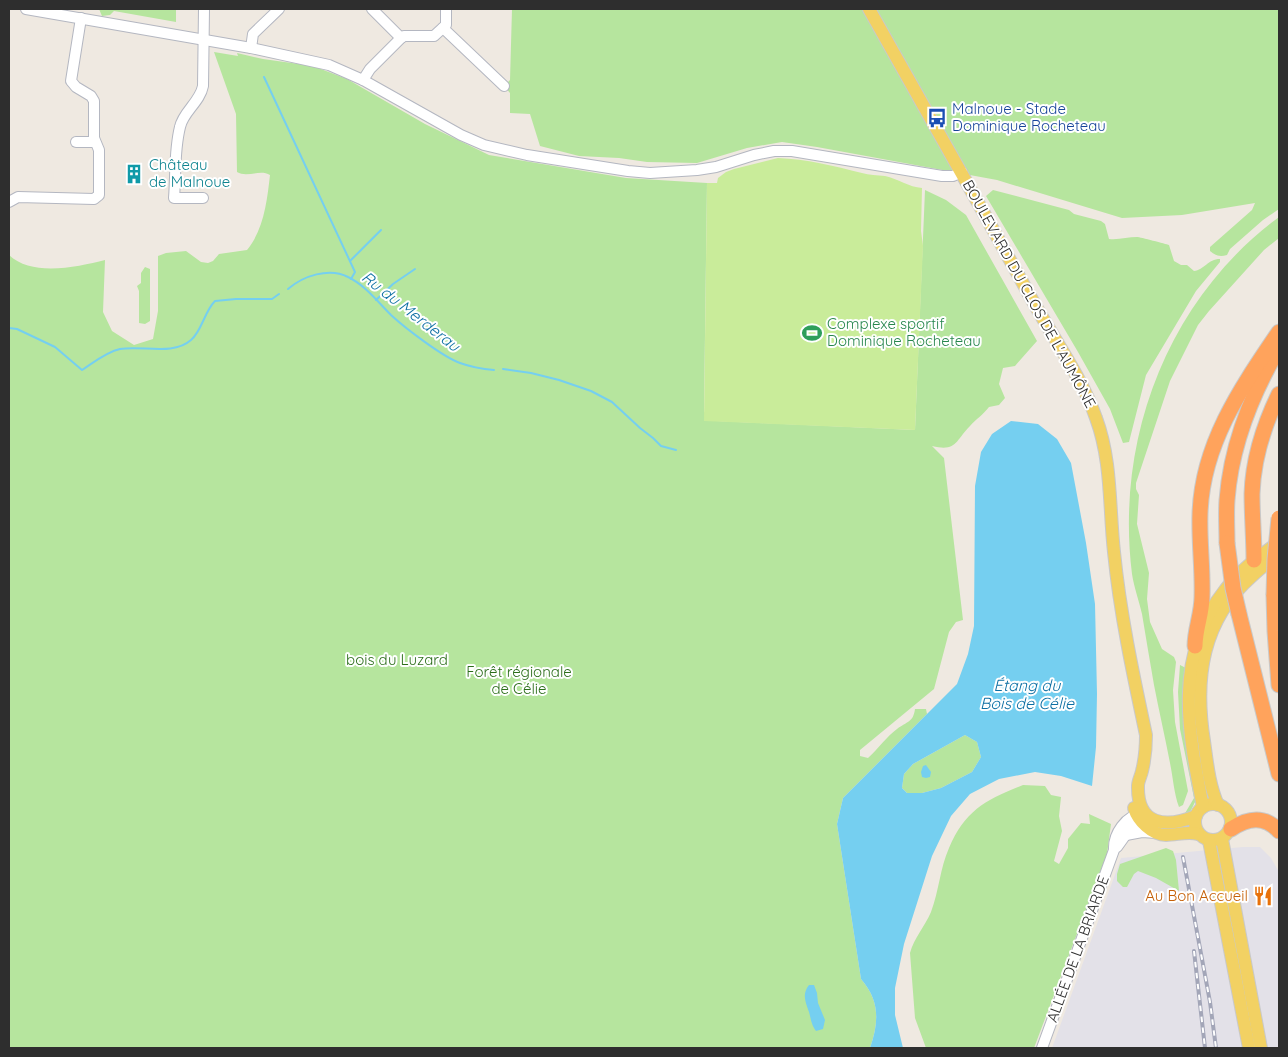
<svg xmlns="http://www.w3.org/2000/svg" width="1288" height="1057" font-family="Quicksand,sans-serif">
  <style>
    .industrial { fill: #e3e1e8 }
    .green { fill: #b6e59e }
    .pitch { fill: #c9ec9a }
    .water { fill: #75cff0; fill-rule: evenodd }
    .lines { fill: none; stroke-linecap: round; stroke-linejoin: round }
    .stream { stroke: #75cff0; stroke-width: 2 }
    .minor-casing { stroke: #b4b7c1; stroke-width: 12 }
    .major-casing { stroke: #c9c9c9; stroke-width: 14 }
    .highway-casing { stroke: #c9c9c9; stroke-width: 17 }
    .minor { stroke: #fff; stroke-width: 10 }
    .major { stroke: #f2d163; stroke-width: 12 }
    .highway { stroke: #ffa35c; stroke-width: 15 }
    .rail-casing { stroke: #a3a6b8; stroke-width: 4 }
    .rail { stroke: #fff; stroke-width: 2; stroke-dasharray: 5.5; stroke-linecap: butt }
    .highway-bridge-casing { stroke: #c9c9c9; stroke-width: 17; stroke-linecap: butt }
    .highway-bridge { stroke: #ffa35c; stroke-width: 15 }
    .labels { text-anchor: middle; stroke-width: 4; stroke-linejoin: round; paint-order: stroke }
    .transit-label { font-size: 15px; fill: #164399; stroke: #fff; text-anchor: start }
    .culture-label { font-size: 15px; fill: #0d838f; stroke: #fff; text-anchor: start }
    .street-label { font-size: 15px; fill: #2e2e2e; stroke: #fff }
    .leisure-label { font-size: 15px; fill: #27864d; stroke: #fff; text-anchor: start }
    .park-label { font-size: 15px; fill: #2c6e1b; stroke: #fff }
    .food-label { font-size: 15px; fill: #c56008; stroke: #fff; text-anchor: end }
    .water-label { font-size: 16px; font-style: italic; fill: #0d6fa3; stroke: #fff }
  </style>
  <rect width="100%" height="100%" fill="#efe9e1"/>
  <path class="industrial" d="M 1243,847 L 1260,847 L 1271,858 L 1279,872 L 1279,1048 L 1052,1048 L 1121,858 Z"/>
  <g class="green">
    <path d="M 99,9 L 176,9 L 176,22 L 114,11 L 110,15 L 102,16 Z"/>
    <path d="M 512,9 L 1279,9 L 1279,209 L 1263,220 L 1230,249 L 1227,255 C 1220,257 1216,256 1210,251 L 1210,247 L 1252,210 L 1255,203 L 1182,215 L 1122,218 L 997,180 L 817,147 L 782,142 L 747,148 L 697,163 L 647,162 L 619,158 L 579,156 L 540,146 L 530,114 L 510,113 L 510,93 L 504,86 L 510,80 Z"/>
    <path d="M 214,52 L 238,56 L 237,53 L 263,59 L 313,66 L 347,79 L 425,124 L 489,155 L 626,178 L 707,183 L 704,411 L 707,417 L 717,421 L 915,430 L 925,190 L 946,200 L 966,215 L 1037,341 L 1015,366 L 1003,368 L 999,384 L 1005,398 L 999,405 L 989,407 C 983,415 976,419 970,426 C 955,441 957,452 932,446 L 944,458 L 963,620 L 956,622 L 949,632 L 934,689 L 860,750 L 860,756 L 868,758 C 878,749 887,736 897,729 C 907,721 913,723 915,709 L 926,709 L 927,714 L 843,798 L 837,824 L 861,979 C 880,1001 879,1022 870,1048 L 9,1048 L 9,255 C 32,277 77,267 105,260 L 103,312 L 112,331 L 134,345 L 153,339 L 158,311 L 158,256 L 166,253 L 186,251 L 201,262 L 208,263 L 213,261 L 219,254 L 247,250 C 264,229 267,201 270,175 C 260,169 247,178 237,172 L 236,114 Z"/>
    <path d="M 993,190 L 1069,210 L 1074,214 L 1101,221 L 1105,224 L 1109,239 C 1119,240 1128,237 1137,237 C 1140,237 1166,244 1169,245 L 1174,261 L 1181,265 L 1187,265 L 1194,271 C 1204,270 1208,259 1220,259 L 1220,262 L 1196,291 L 1146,375 L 1129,442 L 1123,443 L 1110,409 L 1078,352 L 986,196 Z"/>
    <path d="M 1279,217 L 1279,238 L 1264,250 L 1209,311 L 1198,325 L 1170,381 L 1136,483 L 1136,489 L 1139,495 L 1137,524 L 1149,573 L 1147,599 L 1150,622 L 1162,649 L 1174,657 L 1176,662 L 1173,690 L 1175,722 L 1188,791 L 1183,805 L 1179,807 C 1174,794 1173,777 1170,763 C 1165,737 1159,711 1154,685 C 1150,662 1146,638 1142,614 C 1139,601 1134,587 1132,574 C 1115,438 1168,299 1279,217 Z"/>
    <path d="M 145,267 L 150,269 L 150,321 L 145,324 L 139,323 L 139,291 L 137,286 L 141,283 L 141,273 Z"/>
    <path d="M 1180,665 L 1186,668 L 1197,798 L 1190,812 L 1184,815 L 1194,798 L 1180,729 L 1178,692 Z"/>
    <path d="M 965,735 L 977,742 L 981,757 L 972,772 L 941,788 L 922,793 L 907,793 L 902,788 L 904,774 L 913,764 Z"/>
    <path d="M 1023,785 L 1045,786 L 1051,795 L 1061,797 L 1059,816 L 1062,831 L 1054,861 L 1059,864 L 1068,848 L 1068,839 L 1081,823 L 1090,824 L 1089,814 L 1111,824 L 1107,854 L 1034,1048 L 926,1048 L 915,1018 L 910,953 C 914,938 925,926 931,912 C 939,891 940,868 949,848 C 965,810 987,799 1023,785 Z"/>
    <path d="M 1166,848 L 1173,851 L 1176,860 L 1179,891 L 1156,878 L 1138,871 L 1134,874 L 1127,887 L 1123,887 L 1117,881 L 1117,874 L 1120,864 Z"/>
  </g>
  <path class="pitch" d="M 778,158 C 806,159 834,166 862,173 C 869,175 877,175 885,176 C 898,179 909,187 922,188 L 921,231 L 923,246 L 915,430 L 704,421 L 707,183 L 717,183 L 718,178 L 726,172 L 734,169 Z"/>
  <g class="water">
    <path d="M 1011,421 L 1038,424 L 1057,439 L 1071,463 L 1086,543 L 1095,604 L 1097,694 L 1096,747 L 1092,786 L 1061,776 L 1035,772 L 999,779 L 970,794 L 951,816 L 932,856 L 904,944 L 895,988 L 895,1015 L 903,1048 L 870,1048 C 879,1022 880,1001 861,979 L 837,824 L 843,798 L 957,684 L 968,654 L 974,626 L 975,486 L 981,452 L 992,434 ZM 965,735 L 977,742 L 981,757 L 972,772 L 941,788 L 922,793 L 907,793 L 902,788 L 904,774 L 913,764 Z"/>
    <path d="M 926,765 L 931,772 L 930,777 L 926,778 L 922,777 L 921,772 L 923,766 Z"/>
    <path d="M 809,985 L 814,985 L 817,993 L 818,1003 L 825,1020 L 823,1029 L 816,1031 C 811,1024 811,1019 809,1012 C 805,1001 802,994 809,985 Z"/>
  </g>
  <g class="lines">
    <g class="stream">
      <path d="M 264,77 L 355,272 L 351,279"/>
      <path d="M 350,261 L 381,230"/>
      <path d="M 288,289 C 303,276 329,267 348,277 C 365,285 378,302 391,315 C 405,328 443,357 460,363 C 471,367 482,369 494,370"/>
      <path d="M 376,300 L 393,284 L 415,269"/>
      <path d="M 9,328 L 17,329 L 55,347 L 82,370 C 93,363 106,352 120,349 C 142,345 173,356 191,340 C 202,331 204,312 215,301 L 236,299 L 272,299 L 279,294"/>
      <path d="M 503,369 L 531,373 L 559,380 L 591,391 L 612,402 L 640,428 L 653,438 L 661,446 L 676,450"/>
    </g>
    <defs>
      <g id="minor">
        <path d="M 26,9 L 251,48 L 329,65 L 363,80 L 461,135 L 484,145 L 527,155 L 628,171 L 650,173 L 697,170 L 716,167 L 754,155 L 774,151 L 792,151 L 942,176 L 953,176 L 962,172"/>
        <path d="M 372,9 L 401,38"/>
        <path d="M 443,28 L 504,86"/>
        <path d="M 251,48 L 253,34 L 279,9"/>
        <path d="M 363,80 L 370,69 L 401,38 L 404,36 L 434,36 L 446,25 L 446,9"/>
        <path d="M 76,142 L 95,142"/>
        <path d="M 203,198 L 174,198 C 176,173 174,151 180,127 C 183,112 200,102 203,86 L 204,9"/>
        <path d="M 9,202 L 18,197 L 94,199 L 99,195 L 99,150 L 94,138 L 94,101 L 91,96 L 76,87 L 71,81 L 81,18"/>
        <path d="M 1126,835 L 1142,832 L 1157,833"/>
        <path d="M 1117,847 L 1127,833 L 1144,815"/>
        <path d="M 1042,1048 L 1114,850 C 1113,834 1126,815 1142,814"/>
      </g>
      <g id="major">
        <path d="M 869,9 C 923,105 977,200 1030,296 C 1051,335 1082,377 1096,418 C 1112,461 1109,507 1114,552 C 1120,613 1133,674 1146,735 C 1146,748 1145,759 1142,771 C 1141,776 1138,781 1138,786 C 1137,826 1166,828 1196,816"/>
        <circle cx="1213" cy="822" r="18"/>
        <path d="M 1218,805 C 1209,785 1207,762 1204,741 C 1194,678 1202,620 1252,576 C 1260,568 1270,561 1279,554"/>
        <path d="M 1203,807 C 1188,732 1173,655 1225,590 C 1240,570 1260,556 1279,542"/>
        <path d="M 1134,808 C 1138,821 1152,835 1166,835 C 1177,835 1187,831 1198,834"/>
        <path d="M 1222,839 L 1261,1048"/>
        <path d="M 1209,841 L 1249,1048"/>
      </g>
      <g id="highway">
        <path d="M 1227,543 C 1227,529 1226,514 1227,500 C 1231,447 1251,396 1277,351"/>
        <path d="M 1254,560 C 1254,538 1252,516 1252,494 C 1253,459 1264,425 1279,394"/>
        <path d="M 1274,595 L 1275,631 L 1279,685"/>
        <path d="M 1239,614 L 1279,774"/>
        <path d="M 1195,646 C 1195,629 1202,614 1202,597 C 1203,569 1199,542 1200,514 C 1202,444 1241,388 1279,332"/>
        <path d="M 1231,829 C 1248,818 1264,815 1279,831"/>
      </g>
    </defs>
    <use href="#minor" class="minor-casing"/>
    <use href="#major" class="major-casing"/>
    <use href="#highway" class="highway-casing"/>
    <use href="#minor" class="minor"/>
    <use href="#major" class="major"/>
    <use href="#highway" class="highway"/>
    <defs>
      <g id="rail">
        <path d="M 1183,857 L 1210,1002 L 1216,1048"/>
        <path d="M 1194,951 L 1205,1048"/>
      </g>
    </defs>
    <use href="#rail" class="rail-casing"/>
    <use href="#rail" class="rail"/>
    <defs>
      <g id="highway-bridge">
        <path d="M 1227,543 L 1233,588 L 1239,614"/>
        <path d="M 1274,595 L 1275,559 L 1279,518"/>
      </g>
    </defs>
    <use href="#highway-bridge" class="highway-bridge-casing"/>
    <use href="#highway-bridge" class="highway-bridge"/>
  </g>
  <defs>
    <symbol id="bus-bare" viewBox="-9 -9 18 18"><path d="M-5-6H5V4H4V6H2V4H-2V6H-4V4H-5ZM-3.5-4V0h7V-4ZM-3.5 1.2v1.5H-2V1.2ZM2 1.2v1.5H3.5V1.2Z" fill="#1a4fb4" stroke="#fff" stroke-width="2.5" paint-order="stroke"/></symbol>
    <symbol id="building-bare" viewBox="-9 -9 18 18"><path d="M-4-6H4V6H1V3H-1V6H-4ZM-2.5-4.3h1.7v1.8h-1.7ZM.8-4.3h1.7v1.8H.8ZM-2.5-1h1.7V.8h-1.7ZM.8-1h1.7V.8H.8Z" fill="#0f9aa8" stroke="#fff" stroke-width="2.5" paint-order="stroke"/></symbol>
    <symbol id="stadium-bare" viewBox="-9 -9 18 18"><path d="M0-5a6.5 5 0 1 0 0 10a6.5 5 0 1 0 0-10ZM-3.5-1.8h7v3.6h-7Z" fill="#2e9e5b" stroke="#fff" stroke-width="2.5" paint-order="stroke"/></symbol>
    <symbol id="restaurant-bare" viewBox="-9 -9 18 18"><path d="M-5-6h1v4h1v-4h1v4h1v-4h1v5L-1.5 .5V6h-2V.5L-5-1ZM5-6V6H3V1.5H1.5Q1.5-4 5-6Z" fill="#e8710a" stroke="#fff" stroke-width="2.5" paint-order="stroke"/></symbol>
  </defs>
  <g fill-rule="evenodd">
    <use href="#bus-bare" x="923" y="104" width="28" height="28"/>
    <use href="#building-bare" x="120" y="160" width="28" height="28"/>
    <use href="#stadium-bare" x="798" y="319" width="28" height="28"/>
    <use href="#restaurant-bare" x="1249" y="882" width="28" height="28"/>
  </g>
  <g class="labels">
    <g class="transit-label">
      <text x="952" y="114">Malnoue - Stade<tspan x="952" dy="17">Dominique Rocheteau</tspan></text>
    </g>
    <g class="culture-label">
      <text x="149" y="170">Château<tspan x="149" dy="17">de Malnoue</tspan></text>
    </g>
    <g class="street-label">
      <text transform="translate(1029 294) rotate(61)" y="5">BOULEVARD DU CLOS DE L'AUMÔNE</text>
      <text transform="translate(1078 949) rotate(-70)" y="5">ALLÉE DE LA BRIARDE</text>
    </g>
    <g class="leisure-label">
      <text x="827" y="329">Complexe sportif<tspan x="827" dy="17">Dominique Rocheteau</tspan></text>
    </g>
    <g class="park-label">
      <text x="397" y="665">bois du Luzard</text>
      <text x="519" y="677">Forêt régionale<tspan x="519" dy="17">de Célie</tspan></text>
    </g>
    <g class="food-label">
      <text x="1248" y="901">Au Bon Accueil</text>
    </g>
    <g class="water-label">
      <text transform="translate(411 311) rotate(38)" y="6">Ru du Merderau</text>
      <text x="1027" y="691">Étang du<tspan x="1027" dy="18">Bois de Célie</tspan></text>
    </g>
  </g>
  <rect width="1288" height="1057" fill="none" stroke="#2e2e2e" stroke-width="20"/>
</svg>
